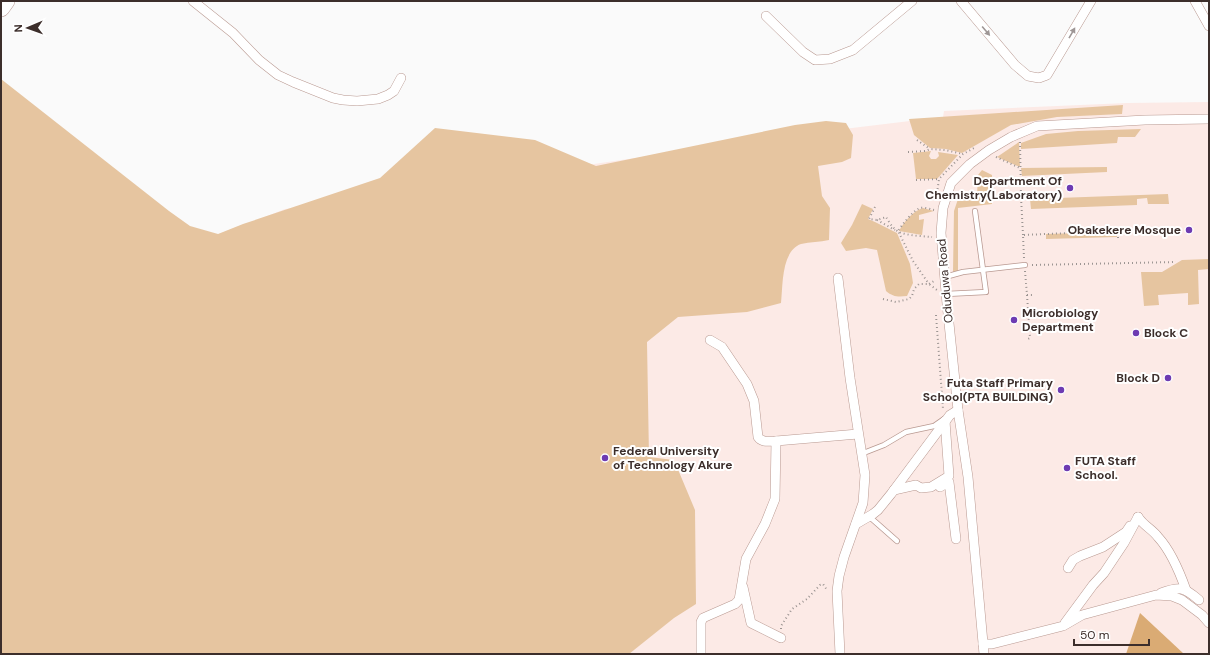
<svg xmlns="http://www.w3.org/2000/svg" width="1210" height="655" font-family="'DM Sans',sans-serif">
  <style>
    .built { fill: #fceae6 }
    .green { fill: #e6c5a0 }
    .forest { fill: #daab74 }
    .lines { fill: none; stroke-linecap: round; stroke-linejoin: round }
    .lane-casing { stroke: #b99991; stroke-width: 6 }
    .street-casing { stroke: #b99991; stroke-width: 10 }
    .highway-casing { stroke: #b99991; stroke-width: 18 }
    .path { stroke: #9b9492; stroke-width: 2; stroke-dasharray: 1 3; stroke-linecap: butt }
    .lane { stroke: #fff; stroke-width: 4.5 }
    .street { stroke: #fff; stroke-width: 9 }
    .highway { stroke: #fff; stroke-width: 17 }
    .oneway { fill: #9e9695 }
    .poi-dot { fill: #6d3bb2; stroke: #fff; stroke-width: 1.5 }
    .labels { text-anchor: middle; stroke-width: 4; stroke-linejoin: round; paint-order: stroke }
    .poi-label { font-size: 12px; font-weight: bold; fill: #3c2e2b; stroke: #fff; text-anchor: end }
    .street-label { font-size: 12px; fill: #3c2e2b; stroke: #fff }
  </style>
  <rect width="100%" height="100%" fill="#fafafa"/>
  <path class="built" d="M 1209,102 L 1209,654 L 1,654 L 1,262 L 219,235 L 285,209 L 794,135 L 943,117 L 944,111 L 1127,103 Z"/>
  <g class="green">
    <path d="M 1,79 L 169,211 L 190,226 L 218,234 L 243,224 L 380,178 L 435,128 L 535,140 L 596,166 L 795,125 L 826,121 L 846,123 L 853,135 L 851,158 L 842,162 L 818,166 L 822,196 L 830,208 L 829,240 C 820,242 810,242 801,244 C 781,251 783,286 781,303 L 747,312 L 678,317 L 647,342 L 649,457 L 674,460 L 695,510 L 696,604 L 674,618 L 629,654 L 1,654 Z"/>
    <path d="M 1123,105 L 1122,114 L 1057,117 L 1011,125 L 962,153 L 946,149 L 930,148 L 914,135 L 909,119 Z"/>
    <path d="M 1141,129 L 1135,137 L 1118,137 L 1117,143 L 1021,149 L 1021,143 L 1046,134 L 1078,131 Z"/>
    <path d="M 1019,142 L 1020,167 L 997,157 Z"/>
    <path d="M 931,151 L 929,156 L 931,159 L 936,159 L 939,156 L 938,152 L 958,155 L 937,179 L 916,179 L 913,153 Z"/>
    <path d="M 1107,167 L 1107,172 L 1022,176 L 1021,168 Z"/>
    <path d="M 982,170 L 992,175 L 992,204 L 958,208 L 958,271 L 953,272 L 954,211 L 959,196 L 977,195 L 978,175 Z"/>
    <path d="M 1168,194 L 1169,204 L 1148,204 L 1147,198 L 1137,199 L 1137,205 L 1031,209 L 1030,199 Z"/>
    <path d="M 862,204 L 873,209 L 868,219 L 875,222 L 897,233 L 910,264 L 913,283 L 907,296 C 898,297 893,297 886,291 L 877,250 L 866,248 L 846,251 L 841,243 L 852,225 Z"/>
    <path d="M 923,208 L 934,211 L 919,215 L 919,220 L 924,219 L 922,235 L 899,231 C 904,222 913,211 923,208 Z"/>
    <path d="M 1117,232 L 1117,237 L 1046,239 L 1046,234 Z"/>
    <path d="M 1209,259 L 1209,269 L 1198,270 L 1199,304 L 1188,305 L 1188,293 L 1158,295 L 1159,305 L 1144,306 L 1141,272 L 1162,272 L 1182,260 Z"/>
  </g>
  <path class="forest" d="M 1140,613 L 1184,654 L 1126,654 Z"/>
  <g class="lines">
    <defs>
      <g id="lane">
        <path d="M 945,277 L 963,272 L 1025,265"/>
        <path d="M 946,294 L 986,292 L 975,211"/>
        <path d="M 861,454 L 884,445 L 906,432 L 934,426 L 944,419"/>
        <path d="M 867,519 L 872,519 L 897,541"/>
      </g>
      <g id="street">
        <path d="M 193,1 L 233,33 L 259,60 L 278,75 L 293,82 L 333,98 L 343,100 L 357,101 L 378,99 L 388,95 L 394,91 L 401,78"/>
        <path d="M 961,1 L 1015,65 L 1028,76 L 1039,78 L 1047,75 L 1091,1"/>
        <path d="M 1195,1 L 1209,26"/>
        <path d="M 766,16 L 803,52 L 815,60 L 830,59 L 853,50 L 912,1"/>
        <path d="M 838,278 L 850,378 L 865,475 L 863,503 L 844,557 L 839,576 L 837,591 L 840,654"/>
        <path d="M 710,340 L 722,347 L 747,384 L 754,401 L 758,437 C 762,443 769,441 776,441 L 858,434"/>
        <path d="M 940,487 L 949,482 L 956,539"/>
        <path d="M 894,490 L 916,485 L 921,488 L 931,487 L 949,476 L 945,421"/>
        <path d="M 1138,517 C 1144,526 1152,529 1158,537 C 1170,550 1180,573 1186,590"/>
        <path d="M 856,524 L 873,514 L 878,510 L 891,494 L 950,415 L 958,410"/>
        <path d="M 1068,568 L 1073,560 L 1080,556 L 1103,547 L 1126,532 L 1130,526"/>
        <path d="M 743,587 L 751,623 L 781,638"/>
        <path d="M 1161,593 C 1180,586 1184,587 1199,600"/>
        <path d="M 1065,623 L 1093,585 L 1104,573 L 1124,543 L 1138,517"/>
        <path d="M 983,644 L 992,644 L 1063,626 L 1082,615 L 1156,595 L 1172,596 L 1182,600 L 1202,615 L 1209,623"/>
        <path d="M 701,654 L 701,622 L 703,618 L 735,604 L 739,600 L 746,559 L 765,524 L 775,499 L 776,441"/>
        <path d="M 984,654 L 968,477 L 958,410 L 947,304 L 941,233 L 943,208 L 951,183 L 970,164 L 989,150 L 1011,137 L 1037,126 L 1145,120 L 1209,119"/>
      </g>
      <path id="highway" d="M 1,8 L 6,1"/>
    </defs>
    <use href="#lane" class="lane-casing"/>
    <use href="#street" class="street-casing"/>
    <use href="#highway" class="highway-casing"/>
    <g class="path">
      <path d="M 917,140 L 930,149"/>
      <path d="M 1020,142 L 1021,197"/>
      <path d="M 908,152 L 926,151 L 930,149 L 945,150 L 963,154"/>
      <path d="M 996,157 L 1020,168"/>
      <path d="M 916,180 L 939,179"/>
      <path d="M 937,193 L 939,179 L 963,154 L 976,147"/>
      <path d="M 875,207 L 869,219 L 877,220 L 886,217 C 889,222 893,229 899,232 C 909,236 922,236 932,237"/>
      <path d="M 934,210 C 929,209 922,206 918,209 C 912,212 902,225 898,231 L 913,261 L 929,284 L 936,280"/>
      <path d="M 877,220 L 895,230"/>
      <path d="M 1023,235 L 1021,197 L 1024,197"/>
      <path d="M 1024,258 L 1023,235 L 1118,231 L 1118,238"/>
      <path d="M 1032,265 L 1176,262"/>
      <path d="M 1025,271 L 1027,295 L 1032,295"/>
      <path d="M 1027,295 L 1030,338 L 1028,339"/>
      <path d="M 883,299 L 896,302 L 909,299 L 912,296 L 914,289 L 919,284 L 929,284 L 937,290"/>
      <path d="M 936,315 L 943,409"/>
      <path d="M 781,629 L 781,626 L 792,609 L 807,599 L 820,585 L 823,584 L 827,590"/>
    </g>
    <use href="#lane" class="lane"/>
    <use href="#street" class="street"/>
    <use href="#highway" class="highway"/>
  </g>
  <defs><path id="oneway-solid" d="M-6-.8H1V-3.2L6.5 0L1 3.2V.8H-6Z"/></defs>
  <g class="oneway">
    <use href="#oneway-solid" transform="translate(986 31) rotate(50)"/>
    <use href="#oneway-solid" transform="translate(1072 33) rotate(-60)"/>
  </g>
  <g class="poi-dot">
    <circle cx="1070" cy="188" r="4"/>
    <circle cx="1189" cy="230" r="4"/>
    <circle cx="1014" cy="320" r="4"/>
    <circle cx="1136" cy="333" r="4"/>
    <circle cx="1168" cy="378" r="4"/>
    <circle cx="1061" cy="390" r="4"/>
    <circle cx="605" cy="458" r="4"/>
    <circle cx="1067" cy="468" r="4"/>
  </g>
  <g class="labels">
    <g class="poi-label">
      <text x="1062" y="185">Department Of<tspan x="1062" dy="14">Chemistry(Laboratory)</tspan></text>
      <text x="1181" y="234">Obakekere Mosque</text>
      <text x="1022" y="317" text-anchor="start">Microbiology<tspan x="1022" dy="14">Department</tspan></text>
      <text x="1144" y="337" text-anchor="start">Block C</text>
      <text x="1160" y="382">Block D</text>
      <text x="1053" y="387">Futa Staff Primary<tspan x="1053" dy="14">School(PTA BUILDING)</tspan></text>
      <text x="613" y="455" text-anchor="start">Federal University<tspan x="613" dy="14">of Technology Akure</tspan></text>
      <text x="1075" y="465" text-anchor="start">FUTA Staff<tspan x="1075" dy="14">School.</tspan></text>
    </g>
    <g class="street-label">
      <text transform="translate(945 281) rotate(-95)" y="4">Oduduwa Road</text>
    </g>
  </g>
  <rect width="1210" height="655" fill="none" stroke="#3c2e2b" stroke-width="4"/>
  <g transform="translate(28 28) rotate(268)" stroke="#ffffff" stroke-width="3" paint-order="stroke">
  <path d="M0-3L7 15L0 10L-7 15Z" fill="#3c2e2b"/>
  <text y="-6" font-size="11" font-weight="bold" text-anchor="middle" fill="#3c2e2b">N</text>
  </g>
  <path d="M1074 639v6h75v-6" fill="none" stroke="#3c2e2b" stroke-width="2"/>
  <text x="1080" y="639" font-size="12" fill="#3c2e2b" stroke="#ffffff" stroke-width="3" paint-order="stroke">50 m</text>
</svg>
